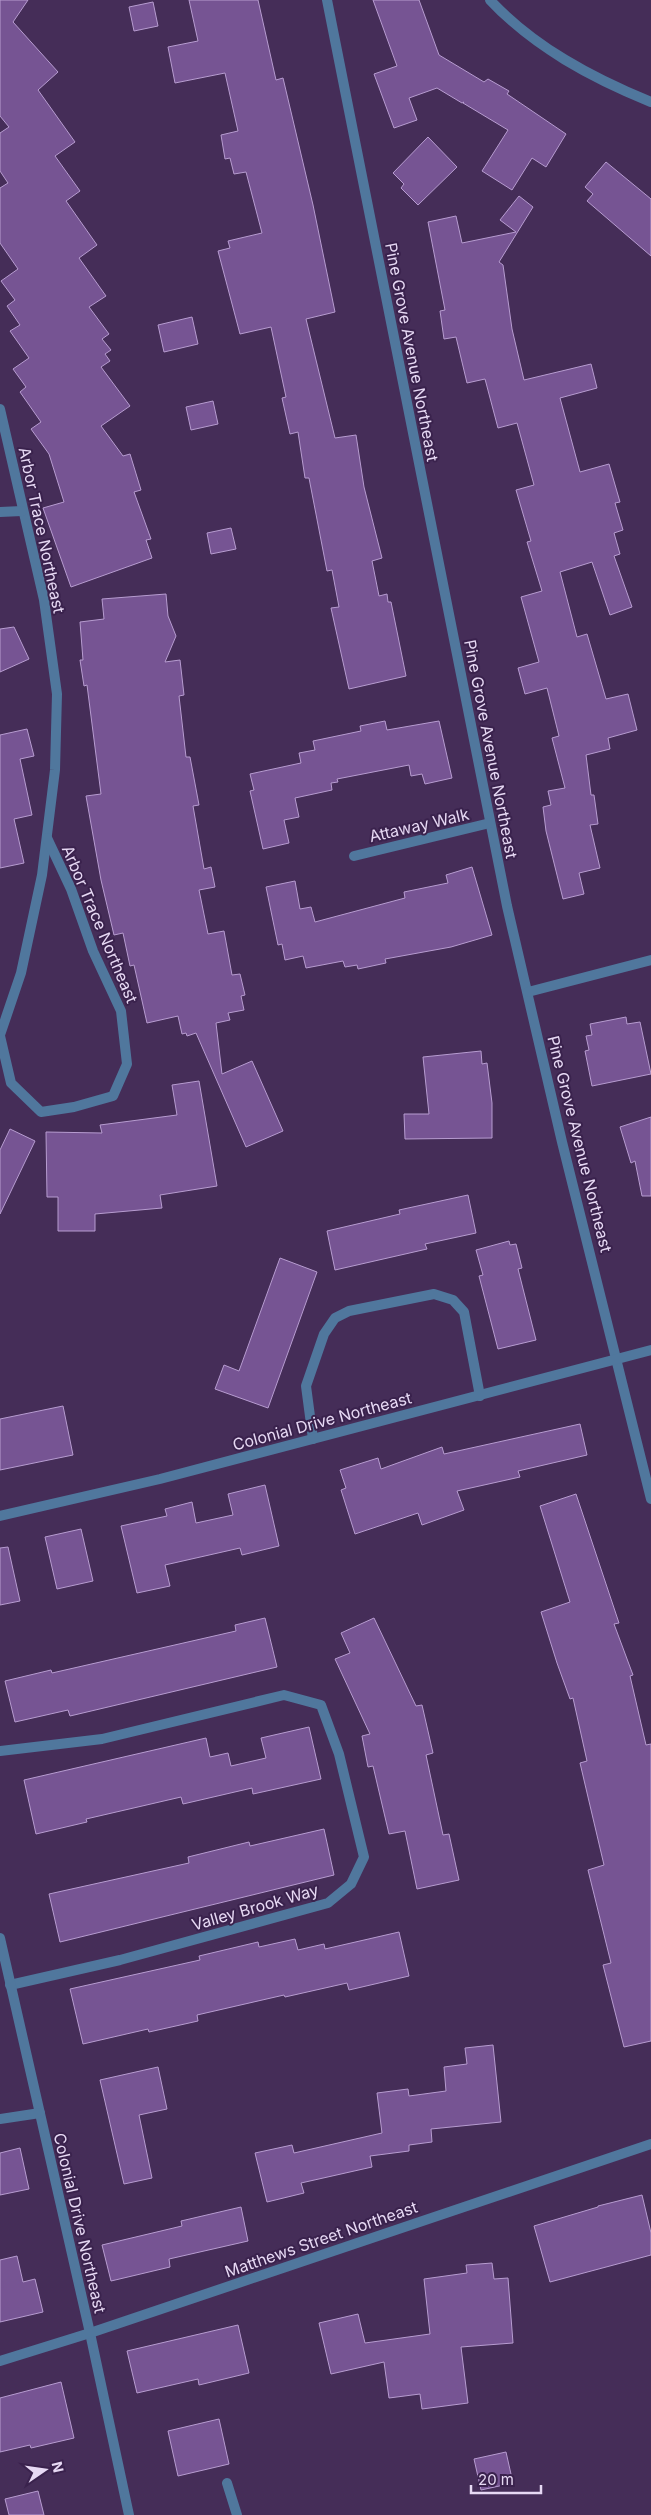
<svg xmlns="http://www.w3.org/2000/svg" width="651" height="2515" font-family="Inter,sans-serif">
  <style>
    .building { fill: #765493; stroke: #b79cd0 }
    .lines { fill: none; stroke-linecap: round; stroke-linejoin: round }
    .lane { stroke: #50779d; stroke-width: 10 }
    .street { stroke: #50779d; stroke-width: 10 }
    .labels { text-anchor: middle; stroke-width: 4; stroke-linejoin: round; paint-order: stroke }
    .street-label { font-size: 16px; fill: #e7d9f4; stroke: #3a224d }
  </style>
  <rect width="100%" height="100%" fill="#452d58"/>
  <g class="building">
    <path d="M 0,0 L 28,0 L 13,22 L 58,72 L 38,90 L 75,142 L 55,156 L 80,191 L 66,201 L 97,245 L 79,258 L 106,296 L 89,307 L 109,334 L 102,339 L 111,350 L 105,354 L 110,361 L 101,367 L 130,406 L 101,426 L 123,456 L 130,454 L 141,490 L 134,492 L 151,539 L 146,540 L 152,558 L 71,587 L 43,508 L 64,502 L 49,454 L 31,429 L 41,422 L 20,392 L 26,387 L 13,369 L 29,358 L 10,331 L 20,325 L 7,306 L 15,300 L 1,281 L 18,269 L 0,243 L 0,188 L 8,183 L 0,171 L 0,133 L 9,127 L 0,116 Z"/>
    <path d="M 189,0 L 258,0 L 276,80 L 283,78 L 313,205 L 335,312 L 306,319 L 335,438 L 356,435 L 364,487 L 382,558 L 372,561 L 379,596 L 387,594 L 388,602 L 391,602 L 406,676 L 349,689 L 331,608 L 339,607 L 332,570 L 327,571 L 309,478 L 305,478 L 298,432 L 290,434 L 282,398 L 286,397 L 271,327 L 240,334 L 218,251 L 230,248 L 228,241 L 262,233 L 246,172 L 234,174 L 230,158 L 225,159 L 221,135 L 238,131 L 225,73 L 175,83 L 168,47 L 198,41 Z"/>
    <path d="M 373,0 L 419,0 L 439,55 L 484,82 L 488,79 L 509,91 L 507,94 L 566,134 L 546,167 L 532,158 L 512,190 L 482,171 L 508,130 L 463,103 L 464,102 L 462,103 L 437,88 L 409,98 L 417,120 L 394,128 L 374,74 L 397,66 Z"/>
    <path d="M 153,2 L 158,26 L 134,31 L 129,7 Z"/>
    <path d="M 428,137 L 457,167 L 418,205 L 401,188 L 404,184 L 393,173 Z"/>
    <path d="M 606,162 L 651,199 L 651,256 L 587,201 L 593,194 L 585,187 Z"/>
    <path d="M 519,196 L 533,207 L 499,262 L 503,265 L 512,329 L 524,380 L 591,364 L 597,388 L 560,398 L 580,472 L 609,464 L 620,502 L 615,503 L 623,530 L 614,533 L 620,554 L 614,556 L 632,607 L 610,615 L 592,562 L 560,572 L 577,637 L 587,634 L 606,699 L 628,694 L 637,730 L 608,738 L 610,749 L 586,755 L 591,795 L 594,795 L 598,824 L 590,825 L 600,868 L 579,873 L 584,894 L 563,899 L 546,831 L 543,807 L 551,805 L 548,791 L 565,788 L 552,738 L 559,736 L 547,688 L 525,694 L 518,668 L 539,662 L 521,597 L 542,591 L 527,542 L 531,541 L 516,490 L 534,485 L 517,423 L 498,428 L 485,379 L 467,383 L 456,337 L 444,339 L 440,311 L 445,310 L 428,222 L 456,216 L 462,243 L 516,232 L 500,220 Z"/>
    <path d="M 192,317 L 198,344 L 164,352 L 158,325 Z"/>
    <path d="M 213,401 L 218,424 L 191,430 L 186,407 Z"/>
    <path d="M 231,528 L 236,549 L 211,554 L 207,533 Z"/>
    <path d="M 166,594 L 168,616 L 176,636 L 165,662 L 180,660 L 184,695 L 179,696 L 186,757 L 190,757 L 199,805 L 193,806 L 204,869 L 211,867 L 215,887 L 199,890 L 208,934 L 224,931 L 232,975 L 240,974 L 245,995 L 241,996 L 244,1010 L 228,1013 L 230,1020 L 216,1023 L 222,1074 L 252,1061 L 283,1131 L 246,1147 L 196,1033 L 187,1036 L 186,1033 L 182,1034 L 178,1016 L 147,1023 L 134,965 L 130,966 L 123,933 L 114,935 L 101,880 L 86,796 L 101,794 L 87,685 L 84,686 L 80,660 L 83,660 L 80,622 L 104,619 L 102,599 Z"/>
    <path d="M 14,627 L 29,659 L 0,672 L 0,629 Z"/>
    <path d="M 385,721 L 387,730 L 439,721 L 452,778 L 425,784 L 422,774 L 411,776 L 409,765 L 337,779 L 338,782 L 331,783 L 332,790 L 295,798 L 299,817 L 284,820 L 289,843 L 263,849 L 250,791 L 254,790 L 250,774 L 301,763 L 299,753 L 315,750 L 313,741 L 361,731 L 360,726 Z"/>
    <path d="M 27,729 L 34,756 L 20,759 L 32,815 L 14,819 L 24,863 L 0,868 L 0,735 Z"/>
    <path d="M 472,867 L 492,935 L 451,947 L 385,959 L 386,963 L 358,969 L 357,965 L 345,967 L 343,961 L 306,968 L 303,956 L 285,960 L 282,944 L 278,945 L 266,887 L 295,881 L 300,909 L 311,907 L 315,922 L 405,898 L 404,892 L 448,883 L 446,875 Z"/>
    <path d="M 626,1017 L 627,1024 L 640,1022 L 651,1074 L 592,1086 L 585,1051 L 589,1050 L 586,1036 L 592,1035 L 590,1024 Z"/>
    <path d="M 481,1051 L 482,1064 L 487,1063 L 492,1103 L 492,1138 L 405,1139 L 404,1114 L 429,1114 L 423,1057 Z"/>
    <path d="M 199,1081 L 217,1186 L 160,1195 L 162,1208 L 95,1214 L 95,1231 L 58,1231 L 58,1197 L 47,1197 L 46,1132 L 102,1133 L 100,1125 L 177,1115 L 172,1085 Z"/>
    <path d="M 651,1117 L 651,1196 L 642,1196 L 635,1161 L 631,1163 L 620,1127 Z"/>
    <path d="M 10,1129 L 35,1141 L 0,1214 L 0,1150 Z"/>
    <path d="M 468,1195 L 476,1233 L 425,1244 L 427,1249 L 335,1270 L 327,1231 L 400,1214 L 399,1210 Z"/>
    <path d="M 509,1241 L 510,1245 L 516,1244 L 522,1268 L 518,1269 L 536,1340 L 498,1349 L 479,1276 L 483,1275 L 476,1250 Z"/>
    <path d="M 280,1258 L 317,1272 L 268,1408 L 215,1389 L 224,1365 L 239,1371 Z"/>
    <path d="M 63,1406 L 73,1455 L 0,1470 L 0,1419 Z"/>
    <path d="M 580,1424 L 587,1455 L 518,1471 L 520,1477 L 457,1491 L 464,1510 L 422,1525 L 418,1513 L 355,1534 L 341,1490 L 346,1488 L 340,1470 L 378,1458 L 381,1469 L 442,1447 L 444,1454 Z"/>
    <path d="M 265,1485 L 279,1546 L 242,1555 L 240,1548 L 165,1565 L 170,1586 L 137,1593 L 121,1526 L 167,1516 L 165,1509 L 192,1502 L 196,1523 L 233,1515 L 228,1494 Z"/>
    <path d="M 576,1494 L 619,1623 L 614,1624 L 633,1675 L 630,1676 L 646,1745 L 651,1744 L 651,2041 L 624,2047 L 603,1965 L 611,1963 L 588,1870 L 604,1865 L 580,1763 L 587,1761 L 573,1698 L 570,1699 L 557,1663 L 541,1612 L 570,1602 L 540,1506 Z"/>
    <path d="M 81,1529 L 93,1581 L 57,1589 L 45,1537 Z"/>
    <path d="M 8,1547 L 20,1601 L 0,1605 L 0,1548 Z"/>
    <path d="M 265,1618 L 277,1667 L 70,1716 L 68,1710 L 15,1722 L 5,1681 L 51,1670 L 52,1673 L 236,1631 L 235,1625 Z"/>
    <path d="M 374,1618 L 416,1706 L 422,1705 L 433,1753 L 426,1755 L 443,1835 L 449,1834 L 459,1880 L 417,1889 L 405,1831 L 389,1834 L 373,1766 L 368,1767 L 362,1736 L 370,1734 L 335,1659 L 350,1653 L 341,1633 Z"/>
    <path d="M 309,1727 L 321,1779 L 253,1794 L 252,1788 L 183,1804 L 181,1797 L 86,1819 L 87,1822 L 36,1834 L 24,1780 L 206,1738 L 210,1757 L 228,1753 L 231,1766 L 266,1758 L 261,1738 Z"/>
    <path d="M 324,1829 L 334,1875 L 60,1942 L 49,1894 L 189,1863 L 188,1857 L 249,1842 L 250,1846 Z"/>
    <path d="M 399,1932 L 409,1976 L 349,1990 L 347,1983 L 285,1997 L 284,1995 L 197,2015 L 198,2021 L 149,2032 L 148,2029 L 83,2044 L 70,1989 L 200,1960 L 199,1956 L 258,1942 L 259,1947 L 295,1939 L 298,1950 L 324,1944 L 325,1949 Z"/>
    <path d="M 493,2045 L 501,2122 L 431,2129 L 432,2142 L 409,2145 L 409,2151 L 370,2156 L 372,2167 L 301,2183 L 304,2193 L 267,2202 L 255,2153 L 292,2145 L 294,2153 L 382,2133 L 377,2093 L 408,2089 L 409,2096 L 446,2091 L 444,2067 L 467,2064 L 465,2048 Z"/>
    <path d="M 158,2067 L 167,2109 L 139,2115 L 152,2178 L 124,2184 L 100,2080 Z"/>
    <path d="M 20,2148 L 29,2189 L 0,2195 L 0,2153 Z"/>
    <path d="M 642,2195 L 651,2233 L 651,2255 L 550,2282 L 534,2226 L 598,2207 L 598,2206 Z"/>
    <path d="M 241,2207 L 248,2241 L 169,2259 L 170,2267 L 111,2281 L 102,2245 L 182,2226 L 181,2221 Z"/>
    <path d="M 17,2256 L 23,2282 L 35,2279 L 43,2312 L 0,2322 L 0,2260 Z"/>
    <path d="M 492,2263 L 494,2279 L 508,2278 L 513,2343 L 461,2347 L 468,2403 L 422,2409 L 420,2394 L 389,2398 L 384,2362 L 331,2374 L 319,2323 L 358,2314 L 365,2343 L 430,2334 L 424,2279 L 467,2273 L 466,2265 Z"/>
    <path d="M 238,2325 L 249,2373 L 199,2385 L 198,2379 L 137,2393 L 127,2351 Z"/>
    <path d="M 61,2382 L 74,2438 L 31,2448 L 30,2445 L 0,2452 L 0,2398 Z"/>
    <path d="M 219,2419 L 229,2464 L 178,2476 L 168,2431 Z"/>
    <path d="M 506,2452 L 513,2483 L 481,2490 L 474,2459 Z"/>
    <path d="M 38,2491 L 44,2515 L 9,2515 L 5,2499 Z"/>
  </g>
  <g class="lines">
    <path class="lane" d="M 313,1439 L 306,1386 L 324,1334 L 335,1318 L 349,1311 L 434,1294 L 453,1300 L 464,1312 L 480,1396"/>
    <g class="street">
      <path d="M 327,0 L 507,906 L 562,1142 L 651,1499"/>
      <path d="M 490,0 C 534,47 592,78 651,102"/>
      <path d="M 0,409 L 44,600 L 57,694 L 55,770 L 42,875 L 21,973 L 0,1035"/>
      <path d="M 0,512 L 22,511"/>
      <path d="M 354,856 L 490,823"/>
      <path d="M 528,992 L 651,960"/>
      <path d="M 0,1036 L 11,1083 L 41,1112 L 74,1107 L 113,1096 L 127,1064 L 121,1011 L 93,951 L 71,889 L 47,838"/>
      <path d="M 0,1516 L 160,1479 L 651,1350"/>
      <path d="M 0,1751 L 102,1739 L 284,1695 L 321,1705 L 339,1754 L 364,1857 L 351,1884 L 328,1903 L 120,1960 L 10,1985"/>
      <path d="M 0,1938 L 90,2333 L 129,2515"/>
      <path d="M 0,2119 L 40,2113"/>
      <path d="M 0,2361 L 90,2333 L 651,2144"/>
      <path d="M 227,2483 L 237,2515"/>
    </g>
  </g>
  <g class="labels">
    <g class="street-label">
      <text transform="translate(412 352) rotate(79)" y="6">Pine Grove Avenue Northeast</text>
      <text transform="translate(42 530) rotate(78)" y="6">Arbor Trace Northeast</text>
      <text transform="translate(491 749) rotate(79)" y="6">Pine Grove Avenue Northeast</text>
      <text transform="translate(419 825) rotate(-13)" y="6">Attaway Walk</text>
      <text transform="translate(100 924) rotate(67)" y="6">Arbor Trace Northeast</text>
      <text transform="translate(580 1144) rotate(76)" y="6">Pine Grove Avenue Northeast</text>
      <text transform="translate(322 1421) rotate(-15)" y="6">Colonial Drive Northeast</text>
      <text transform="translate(255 1907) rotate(-16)" y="6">Valley Brook Way</text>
      <text transform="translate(80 2223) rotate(77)" y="6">Colonial Drive Northeast</text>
      <text transform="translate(321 2239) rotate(-19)" y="6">Matthews Street Northeast</text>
    </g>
  </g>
  <g transform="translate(45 2470) rotate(77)" stroke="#3a224d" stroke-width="4" paint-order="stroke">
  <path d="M0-4L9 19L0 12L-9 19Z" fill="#e7d9f4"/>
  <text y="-8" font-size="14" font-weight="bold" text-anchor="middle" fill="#e7d9f4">N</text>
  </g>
  <path d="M471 2485v8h70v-8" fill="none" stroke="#e7d9f4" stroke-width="2.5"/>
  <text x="478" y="2485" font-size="15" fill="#e7d9f4" stroke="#3a224d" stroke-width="4" paint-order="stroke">20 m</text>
</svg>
